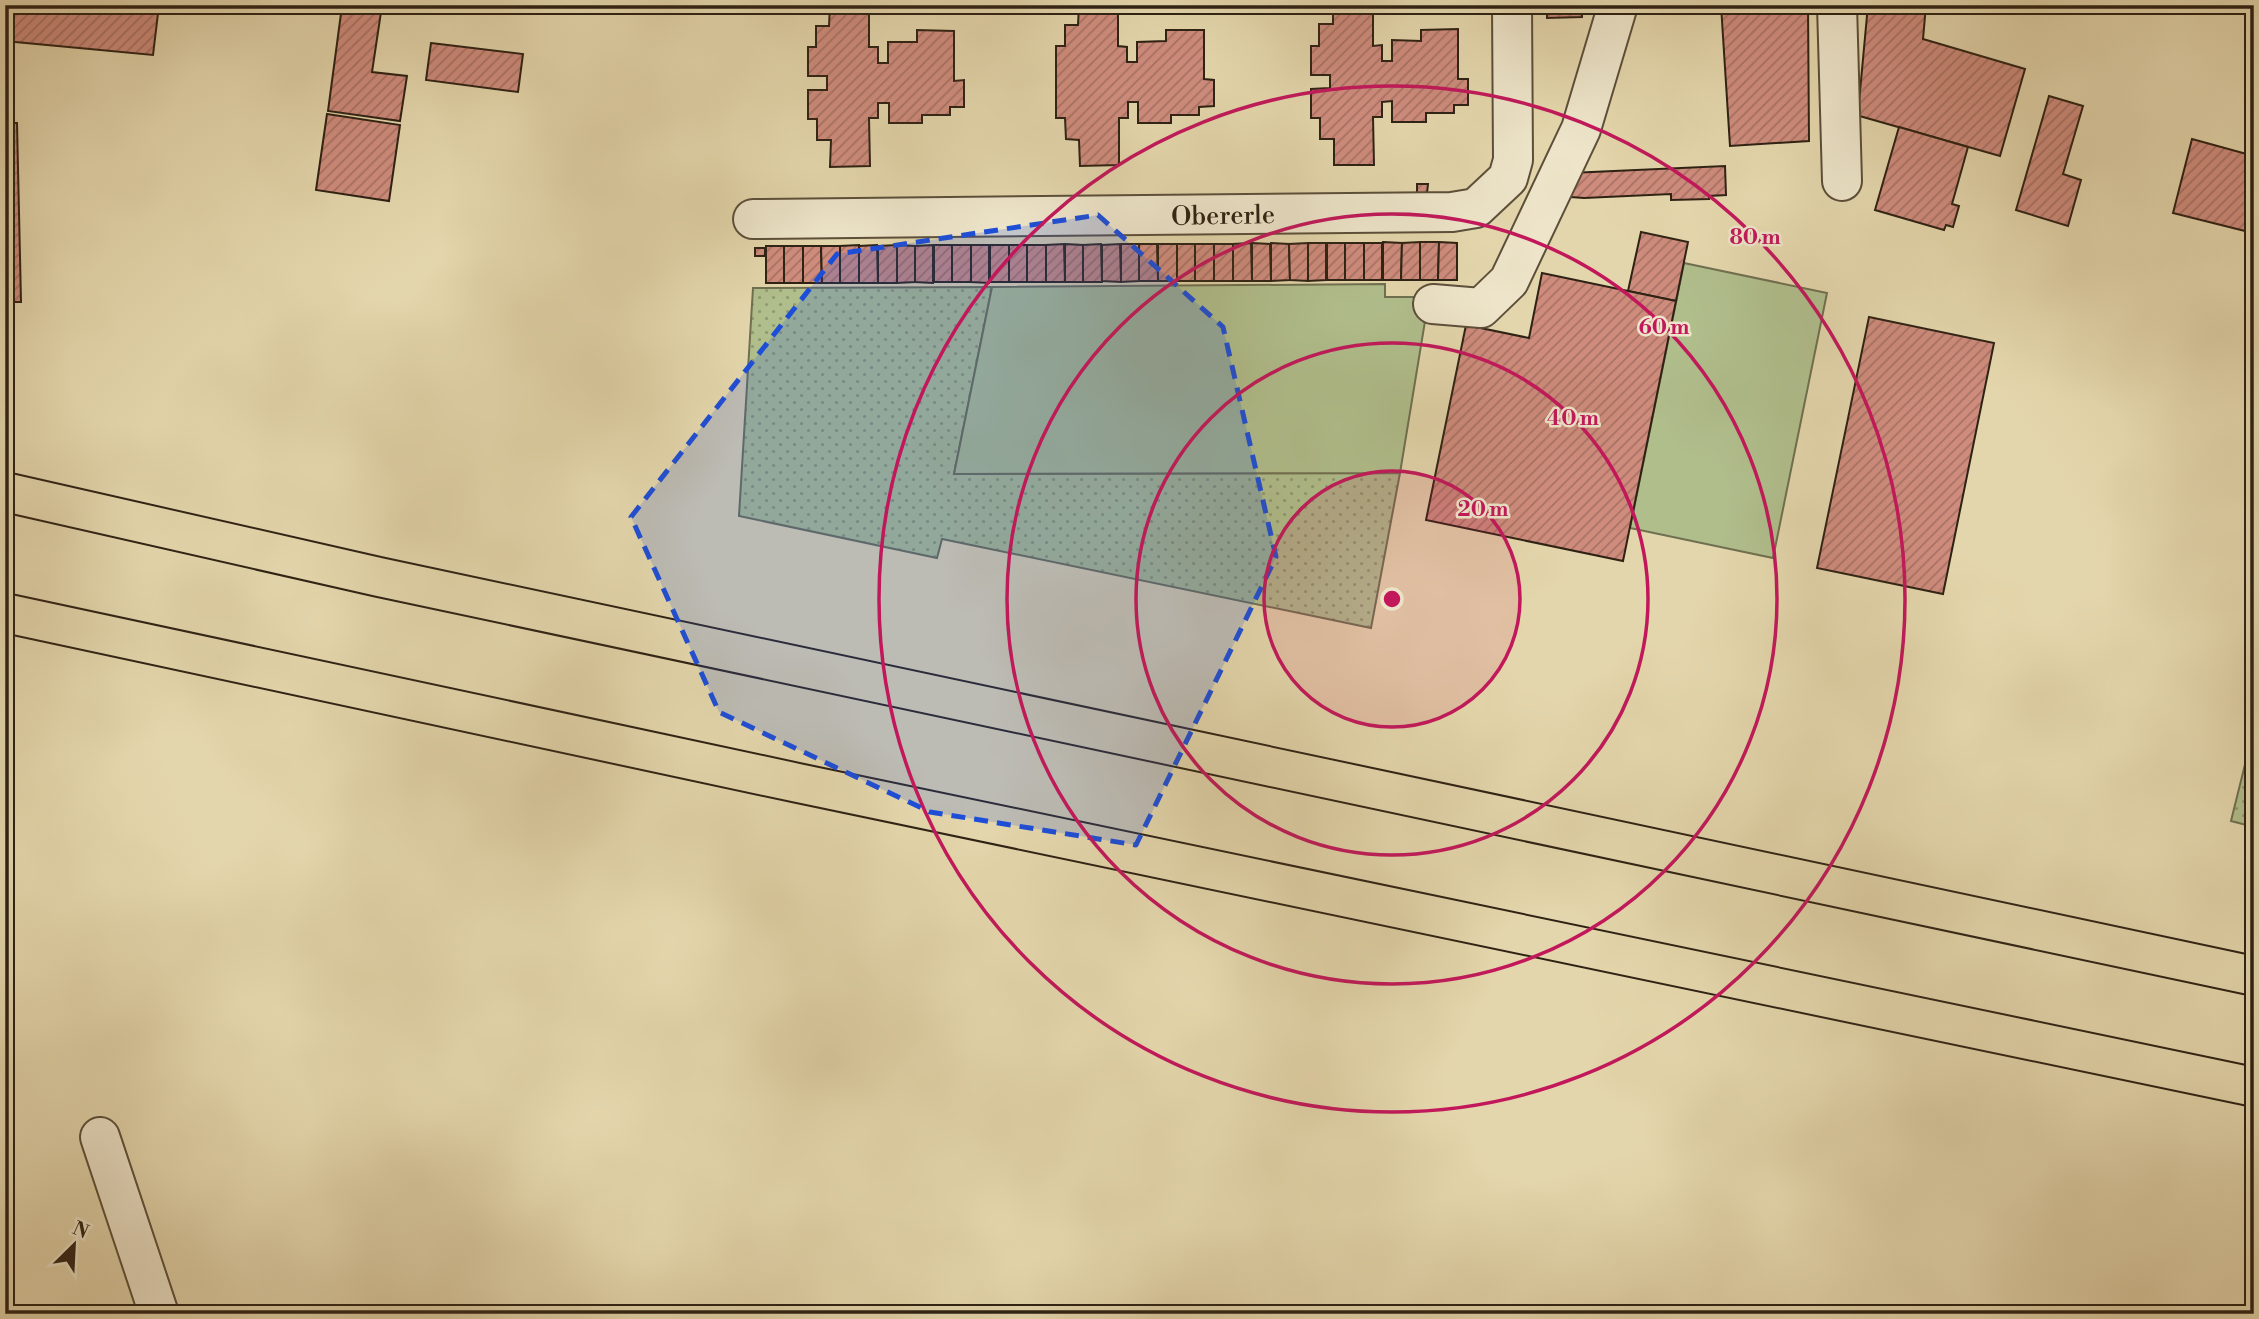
<svg xmlns="http://www.w3.org/2000/svg" width="2259" height="1319" font-family="'Libre Bodoni',serif">
  <style>
    .grass { fill: url(#grass-dots); stroke: #6f7050; stroke-width: 2 }
    .garden { fill: #b0be8c; stroke: #6f7050; stroke-width: 2 }
    .building { fill: url(#building-hatch); stroke: #2e2214; stroke-width: 2 }
    .lines { fill: none; stroke-linecap: round; stroke-linejoin: round }
    .minor-casing { stroke: #5c4f3a; stroke-width: 42 }
    .highway-casing { stroke: #2e2214; stroke-width: 42 }
    .minor { stroke: #ede4c9; stroke-width: 38 }
    .highway { stroke: #e4d6ac; stroke-width: 38 }
    .marked { fill: #1d4ed8; fill-opacity: 0.2; stroke: #1d4ed8; stroke-width: 5; stroke-dasharray: 14 9; stroke-linejoin: round }
    .ring { fill: none; stroke: #c2185b; stroke-width: 3.5 }
    .labels { text-anchor: middle; stroke-width: 5; stroke-linejoin: round; paint-order: stroke }
    .street-label { font-size: 26px; fill: #2e2214; stroke: #ede4c9 }
    .centre { fill: #c2185b; stroke: #ede4c9; stroke-width: 3.5 }
    .ring-label { font-size: 21px; text-anchor: middle; font-weight: bold; fill: #c2185b; stroke: #ede4c9; stroke-width: 5; stroke-linejoin: round; paint-order: stroke }
  </style>
  <defs>
    <pattern id="grass-dots" width="8" height="8" patternUnits="userSpaceOnUse" patternTransform="scale(1.75)"><rect width="8" height="8" fill="#b0be8c"/><path d="M2 2h.1M6 6h.1" fill="none" stroke="#909a71" stroke-width="1.8" stroke-linecap="round"/></pattern>
    <pattern id="building-hatch" width="6" height="6" patternUnits="userSpaceOnUse" patternTransform="scale(1.75)"><rect width="6" height="6" fill="#cf8c7d"/><path d="M-1 1l2-2M0 6l6-6M5 7l2-2" fill="none" stroke="#a87265"/></pattern>
  </defs>
  <rect width="100%" height="100%" fill="#e4d6ac"/>
  <filter id="stains"><feTurbulence type="fractalNoise" baseFrequency=".00286" numOctaves="4"/><feColorMatrix values="0 0 0 0 .2 0 0 0 0 .09 0 0 0 0 .02 0 0 0 .5 -.17"/></filter>
  <radialGradient id="worn" r=".72"><stop offset=".6" stop-color="#630" stop-opacity="0"/><stop offset="1" stop-color="#630" stop-opacity=".3"/></radialGradient>
  <g class="grass">
    <path d="M 992,287 L 954,474 L 1400,473 L 1371,628 L 942,539 L 937,558 L 739,516 L 753,288 Z"/>
    <path d="M 2254,728 L 2254,827 L 2231,821 Z"/>
  </g>
  <g class="garden">
    <path d="M 1684,263 L 1827,293 L 1773,558 L 1630,528 Z"/>
    <path d="M 1385,284 L 1385,297 L 1429,297 L 1400,473 L 954,474 L 992,287 Z"/>
  </g>
  <g class="building">
    <path d="M 5,5 L 159,5 L 153,55 L 5,41 Z"/>
    <path d="M 343,5 L 382,5 L 381,12 Z"/>
    <path d="M 830,5 L 869,5 L 869,47 L 878,47 L 878,63 L 888,63 L 888,42 L 917,42 L 917,30 L 954,31 L 954,81 L 964,80 L 964,107 L 950,107 L 950,115 L 922,115 L 922,123 L 889,123 L 889,103 L 878,103 L 878,118 L 869,118 L 870,166 L 830,167 L 831,140 L 817,140 L 817,119 L 808,119 L 808,90 L 827,90 L 827,76 L 808,76 L 808,47 L 816,47 L 816,26 L 829,26 Z"/>
    <path d="M 1079,5 L 1118,5 L 1118,46 L 1127,47 L 1127,62 L 1137,62 L 1137,42 L 1166,41 L 1166,30 L 1204,30 L 1204,79 L 1214,80 L 1214,106 L 1199,107 L 1199,115 L 1171,115 L 1171,123 L 1138,123 L 1138,102 L 1128,102 L 1128,118 L 1119,118 L 1119,165 L 1080,166 L 1079,140 L 1066,139 L 1065,118 L 1056,118 L 1056,46 L 1065,46 L 1065,25 L 1078,25 Z"/>
    <path d="M 1333,5 L 1373,5 L 1373,46 L 1382,45 L 1382,61 L 1392,61 L 1392,40 L 1421,41 L 1421,30 L 1458,29 L 1458,79 L 1468,79 L 1468,105 L 1454,105 L 1454,113 L 1426,113 L 1426,122 L 1392,122 L 1392,101 L 1382,102 L 1382,117 L 1373,117 L 1374,165 L 1334,165 L 1334,139 L 1320,139 L 1320,118 L 1311,118 L 1311,89 L 1330,88 L 1330,75 L 1311,75 L 1311,46 L 1319,46 L 1319,24 L 1333,24 Z"/>
    <path d="M 1547,5 L 1582,5 L 1582,17 L 1547,18 Z"/>
    <path d="M 1721,5 L 1808,5 L 1809,141 L 1730,146 Z"/>
    <path d="M 1868,5 L 1926,5 L 1923,39 L 2025,69 L 2000,156 L 1856,115 L 1859,102 Z"/>
    <path d="M 342,6 L 381,12 L 372,72 L 407,76 L 400,121 L 328,111 Z"/>
    <path d="M 431,43 L 523,54 L 518,92 L 426,80 Z"/>
    <path d="M 2049,96 L 2083,106 L 2063,174 L 2081,180 L 2068,226 L 2016,210 Z"/>
    <path d="M 327,114 L 400,125 L 389,201 L 316,190 Z"/>
    <path d="M 5,123 L 17,123 L 21,302 L 5,302 Z"/>
    <path d="M 1899,127 L 1968,147 L 1952,204 L 1959,206 L 1953,227 L 1946,225 L 1944,230 L 1875,210 Z"/>
    <path d="M 2192,139 L 2254,156 L 2254,196 L 2245,231 L 2173,213 Z"/>
    <path d="M 1725,166 L 1726,195 L 1709,196 L 1709,199 L 1671,200 L 1671,194 L 1584,198 L 1571,197 L 1570,173 Z"/>
    <path d="M 1417,184 L 1428,184 L 1427,193 L 1417,193 Z"/>
    <path d="M 1641,232 L 1688,242 L 1676,301 L 1628,291 Z"/>
    <path d="M 1383,242 L 1402,243 L 1401,280 L 1383,280 Z"/>
    <path d="M 1420,242 L 1439,242 L 1438,280 L 1420,280 Z"/>
    <path d="M 1420,242 L 1420,280 L 1401,280 L 1402,243 Z"/>
    <path d="M 1439,242 L 1457,243 L 1457,280 L 1438,280 Z"/>
    <path d="M 1251,243 L 1252,281 L 1233,281 L 1233,244 Z"/>
    <path d="M 1252,243 L 1270,244 L 1271,281 L 1252,281 Z"/>
    <path d="M 1271,243 L 1289,244 L 1290,280 L 1271,281 Z"/>
    <path d="M 1308,243 L 1326,243 L 1326,280 L 1308,281 Z"/>
    <path d="M 1308,243 L 1308,281 L 1290,280 L 1289,244 Z"/>
    <rect x="1327" y="243" width="18" height="37"/>
    <rect x="1345" y="243" width="19" height="37"/>
    <rect x="1364" y="243" width="18" height="37"/>
    <path d="M 1064,244 L 1065,282 L 1046,282 L 1046,245 Z"/>
    <path d="M 1065,244 L 1083,245 L 1083,282 L 1065,282 Z"/>
    <path d="M 1101,244 L 1102,282 L 1083,282 L 1083,245 Z"/>
    <path d="M 1120,244 L 1121,282 L 1102,281 L 1102,245 Z"/>
    <path d="M 1121,244 L 1139,244 L 1139,281 L 1121,282 Z"/>
    <path d="M 1139,244 L 1157,244 L 1158,281 L 1139,281 Z"/>
    <rect x="1158" y="244" width="19" height="37"/>
    <rect x="1177" y="244" width="18" height="37"/>
    <rect x="1195" y="244" width="19" height="37"/>
    <rect x="1214" y="244" width="19" height="37"/>
    <path d="M 859,245 L 859,283 L 840,283 L 840,246 Z"/>
    <path d="M 877,245 L 878,283 L 859,283 L 859,246 Z"/>
    <path d="M 897,245 L 915,246 L 915,282 L 897,283 Z"/>
    <path d="M 933,245 L 933,283 L 915,282 L 915,246 Z"/>
    <rect x="934" y="245" width="18" height="37"/>
    <rect x="952" y="245" width="19" height="37"/>
    <path d="M 971,245 L 989,245 L 989,283 L 971,282 Z"/>
    <rect x="990" y="245" width="19" height="37"/>
    <rect x="1009" y="245" width="18" height="37"/>
    <rect x="1027" y="245" width="19" height="37"/>
    <rect x="766" y="246" width="18" height="37"/>
    <rect x="784" y="246" width="19" height="37"/>
    <path d="M 803,246 L 821,246 L 822,283 L 803,283 Z"/>
    <path d="M 821,246 L 840,246 L 840,283 L 822,283 Z"/>
    <path d="M 878,246 L 897,245 L 897,283 L 878,283 Z"/>
    <rect x="755" y="248" width="10" height="8"/>
    <path d="M 1542,273 L 1676,301 L 1623,561 L 1426,520 L 1466,325 L 1529,338 Z"/>
    <path d="M 1869,317 L 1994,343 L 1943,594 L 1817,568 Z"/>
  </g>
  <g class="lines">
    <defs>
      <g id="minor">
        <path d="M 1837,5 L 1842,181"/>
        <path d="M 753,219 L 1452,212 L 1476,208 L 1508,178 L 1513,160 L 1512,5"/>
        <path d="M 1433,304 L 1481,308 L 1509,281 L 1581,129 L 1618,5"/>
        <path d="M 100,1137 L 159,1314"/>
      </g>
      <g id="highway">
        <path d="M 5,492 L 379,577 L 2254,976"/>
        <path d="M 5,613 L 798,783 L 2254,1087"/>
      </g>
    </defs>
    <use href="#minor" class="minor-casing"/>
    <use href="#highway" class="highway-casing"/>
    <use href="#minor" class="minor"/>
    <use href="#highway" class="highway"/>
  </g>
  <path class="marked" d="M 1098,215 L 1223,327 L 1276,557 L 1136,845 L 930,812 L 719,712 L 631,517 L 837,254 Z"/>
  <circle cx="1392" cy="599" r="128" fill="#c2185b" fill-opacity=".12"/>
  <g class="ring">
    <circle cx="1392" cy="599" r="128"/>
    <circle cx="1392" cy="599" r="256"/>
    <circle cx="1392" cy="599" r="385"/>
    <circle cx="1392" cy="599" r="513"/>
  </g>
  <g class="labels">
    <g class="street-label">
      <text transform="translate(1223 215) rotate(-1)" y="9">Obererle</text>
    </g>
  </g>
  <circle cx="1392" cy="599" r="10" class="centre"/>
  <g class="ring-label">
    <text x="1755" y="244">80 m</text>
    <text x="1664" y="334">60 m</text>
    <text x="1573" y="425">40 m</text>
    <text x="1483" y="516">20 m</text>
  </g>
  <rect width="2259" height="1319" fill="none" stroke="#e4d6ac" stroke-width="28"/>
  <rect x="7" y="7" width="2245" height="1305" fill="none" stroke="#2e2214" stroke-width="3.5"/>
  <rect x="14" y="14" width="2231" height="1291" fill="none" stroke="#2e2214" stroke-width="2"/>
  <g transform="translate(74 1245) rotate(24)" stroke="#ede4c9" stroke-width="5" paint-order="stroke">
  <path d="M0-5L12 26L0 18L-12 26Z" fill="#2e2214"/>
  <text y="-10" font-size="19" font-weight="bold" text-anchor="middle" fill="#2e2214">N</text>
  </g>
  <rect width="100%" height="100%" filter="url(#stains)"/>
  <rect width="100%" height="100%" fill="url(#worn)"/>
</svg>
